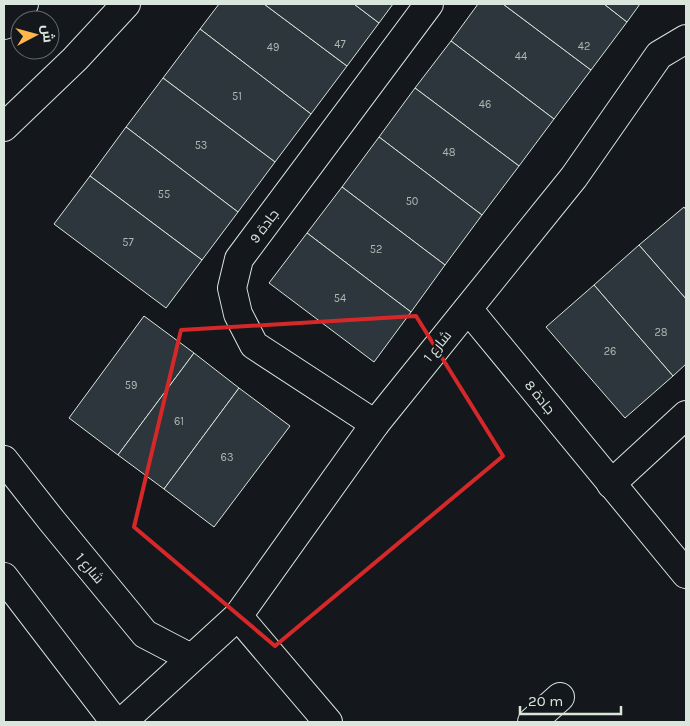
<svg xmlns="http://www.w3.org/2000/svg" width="690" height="726" font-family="Karla,Cairo,sans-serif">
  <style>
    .building { fill: #2c363c; stroke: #d8e6dc }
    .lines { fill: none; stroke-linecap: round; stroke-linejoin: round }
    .minor-casing { stroke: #d8e6dc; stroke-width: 30 }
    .major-casing { stroke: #d8e6dc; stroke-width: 30 }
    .minor { stroke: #14181c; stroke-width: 28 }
    .major { stroke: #14181c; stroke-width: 28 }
    .marked { fill: none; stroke: #d62828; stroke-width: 4; stroke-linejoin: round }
    .labels { text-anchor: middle; stroke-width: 4; stroke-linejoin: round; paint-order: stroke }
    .number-label { font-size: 11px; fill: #adbab4 }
    .street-label { font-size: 14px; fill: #d8e6dc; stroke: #14181c }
  </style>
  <rect width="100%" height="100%" fill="#14181c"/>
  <g class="building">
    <path d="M 219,4 L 264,4 L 347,66 L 311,114 L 200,29 Z"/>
    <path d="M 264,4 L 354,4 L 379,23 L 347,66 Z"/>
    <path d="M 354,4 L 393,4 L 379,23 Z"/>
    <path d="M 478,4 L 503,4 L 591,70 L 554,119 L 451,41 Z"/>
    <path d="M 503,4 L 604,4 L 627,22 L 591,70 Z"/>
    <path d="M 604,4 L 640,4 L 627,22 Z"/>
    <path d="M 200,29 L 311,114 L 275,162 L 163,78 Z"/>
    <path d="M 451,41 L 554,119 L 519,166 L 415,88 Z"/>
    <path d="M 163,78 L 275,162 L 238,212 L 126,127 Z"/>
    <path d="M 415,88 L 519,166 L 482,215 L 379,137 Z"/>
    <path d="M 126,127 L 238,212 L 202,260 L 90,176 Z"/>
    <path d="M 379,137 L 482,215 L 445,265 L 342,187 Z"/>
    <path d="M 90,176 L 202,260 L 166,308 L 54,224 Z"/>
    <path d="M 342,187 L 445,265 L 411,312 L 307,233 Z"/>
    <path d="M 684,207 L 686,210 L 686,299 L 639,245 Z"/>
    <path d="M 307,233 L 411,312 L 374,362 L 269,283 Z"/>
    <path d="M 639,245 L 686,299 L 686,364 L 673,376 L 594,285 Z"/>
    <path d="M 594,285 L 673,376 L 625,418 L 546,327 Z"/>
    <path d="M 144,316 L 194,353 L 118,455 L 69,418 Z"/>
    <path d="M 194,353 L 239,388 L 164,489 L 118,455 Z"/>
    <path d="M 239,388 L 290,426 L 214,527 L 164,489 Z"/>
  </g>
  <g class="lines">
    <defs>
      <g id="minor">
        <path d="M 468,309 L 686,574"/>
        <path d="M 375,424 L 254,345 L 238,314 L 232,288 L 239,259 L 429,4"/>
        <path d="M 4,460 L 52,521 L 145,634 L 191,658"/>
        <path d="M 611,484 L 686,415"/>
        <path d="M 4,577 L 115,722"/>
        <path d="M 238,616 L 328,722"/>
        <path d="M 122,722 L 238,616 L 375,424 L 574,177 L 659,55 L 686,39"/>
        <path d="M 532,722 L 560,697"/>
      </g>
      <g id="major">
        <path d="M 4,25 L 24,4"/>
        <path d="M 4,127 L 75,59 L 126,4"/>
      </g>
    </defs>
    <use href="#minor" class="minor-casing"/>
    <use href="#major" class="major-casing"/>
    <use href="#minor" class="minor"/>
    <use href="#major" class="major"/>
  </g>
  <path class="marked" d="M 416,316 L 503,456 L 275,646 L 134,527 L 181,330 Z"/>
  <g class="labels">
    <g class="number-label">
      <text x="340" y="48">47</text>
      <text x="584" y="50">42</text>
      <text x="273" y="51">49</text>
      <text x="521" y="60">44</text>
      <text x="237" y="100">51</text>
      <text x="485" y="108">46</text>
      <text x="201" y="149">53</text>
      <text x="449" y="156">48</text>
      <text x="164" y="198">55</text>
      <text x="412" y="205">50</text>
      <text x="128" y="246">57</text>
      <text x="376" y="253">52</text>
      <text x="340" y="302">54</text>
      <text x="661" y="336">28</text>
      <text x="610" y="355">26</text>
      <text x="131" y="389">59</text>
      <text x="179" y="425">61</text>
      <text x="227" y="461">63</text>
    </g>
    <g class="street-label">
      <text transform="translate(264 226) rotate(-53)" y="5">جادة 9</text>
      <text transform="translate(437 346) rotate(-51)" y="5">شارع 1</text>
      <text transform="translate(540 397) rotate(51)" y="5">جادة 8</text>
      <text transform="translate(90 568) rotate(50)" y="5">شارع 1</text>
    </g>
  </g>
  <rect width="690" height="726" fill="none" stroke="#d8e6dc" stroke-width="10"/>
  <g transform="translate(35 35) rotate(84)"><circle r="24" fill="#14181c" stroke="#626a69"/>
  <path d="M0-4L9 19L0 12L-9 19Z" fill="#ffb74d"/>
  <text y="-8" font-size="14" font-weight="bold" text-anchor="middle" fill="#d8e6dc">ش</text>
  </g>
  <path d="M520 706v8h101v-8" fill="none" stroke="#d8e6dc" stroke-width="2.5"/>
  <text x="528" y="706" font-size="15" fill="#d8e6dc" stroke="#14181c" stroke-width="4" paint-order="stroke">20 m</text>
</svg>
